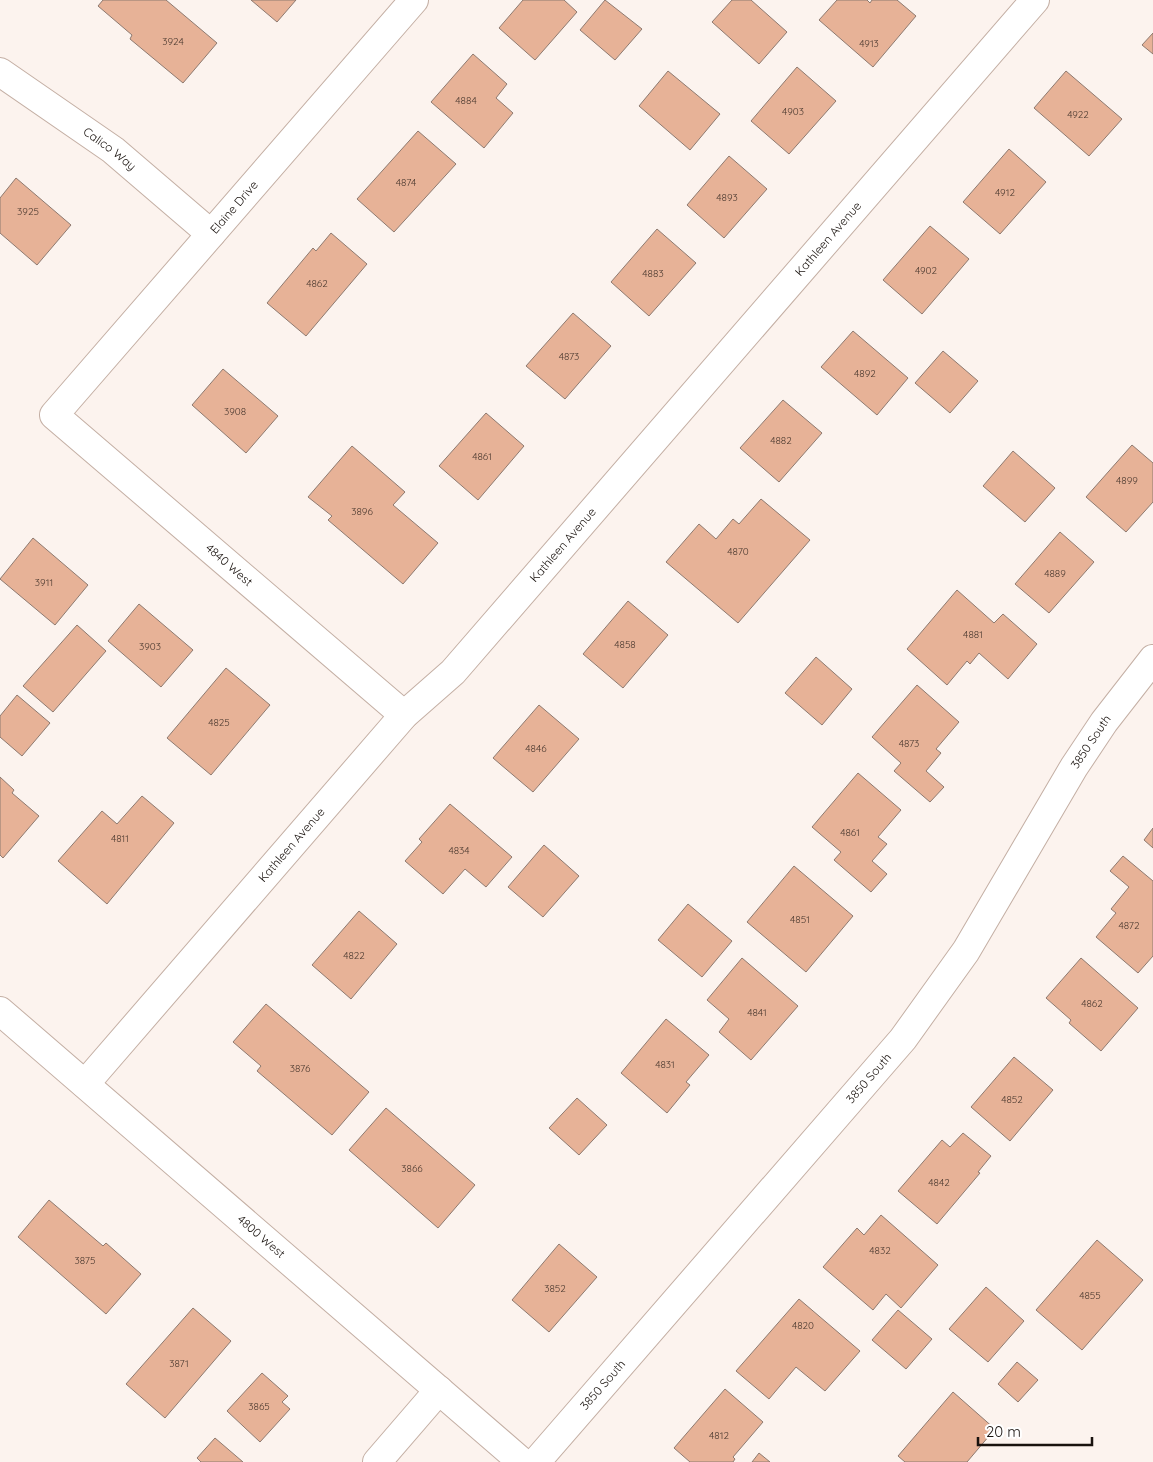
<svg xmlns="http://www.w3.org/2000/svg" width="1153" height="1462" font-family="Quicksand,sans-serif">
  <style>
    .building { fill: #e7b297; stroke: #8e7a70 }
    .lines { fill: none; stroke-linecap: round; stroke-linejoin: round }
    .minor-casing { stroke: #c4afa4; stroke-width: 30 }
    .secondary-casing { stroke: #c4afa4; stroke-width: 30 }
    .minor { stroke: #fff; stroke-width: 28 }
    .secondary { stroke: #fff; stroke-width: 28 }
    .labels { text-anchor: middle; stroke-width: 4.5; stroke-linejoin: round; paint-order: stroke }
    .number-label { font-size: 10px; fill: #4c3a30 }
    .street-label { font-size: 12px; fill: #19120e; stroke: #fff }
  </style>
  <rect width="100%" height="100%" fill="#fcf3ee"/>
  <g class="building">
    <path d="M 103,0 L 166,0 L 217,43 L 183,83 L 130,39 L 132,35 L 98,6 Z"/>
    <path d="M 251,0 L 296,0 L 277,22 Z"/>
    <path d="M 523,0 L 564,0 L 577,12 L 535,60 L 499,28 Z"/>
    <path d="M 605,0 L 642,29 L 615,60 L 580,30 Z"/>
    <path d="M 732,0 L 751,0 L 787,32 L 759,64 L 712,22 Z"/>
    <path d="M 837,0 L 867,0 L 870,3 L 872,0 L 897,0 L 916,16 L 873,67 L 819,20 Z"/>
    <path d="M 1153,33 L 1153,54 L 1142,45 Z"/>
    <path d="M 473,54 L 507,84 L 496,98 L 513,113 L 484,148 L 431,102 Z"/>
    <path d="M 797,67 L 836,101 L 789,154 L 751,121 Z"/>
    <path d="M 668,71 L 720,114 L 690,150 L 639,106 Z"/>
    <path d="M 1066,71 L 1122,119 L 1089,156 L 1034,108 Z"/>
    <path d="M 418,131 L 456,164 L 394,232 L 357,199 Z"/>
    <path d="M 1009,149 L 1046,182 L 1000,234 L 963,202 Z"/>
    <path d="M 729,156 L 767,189 L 724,238 L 687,205 Z"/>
    <path d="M 16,178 L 71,225 L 37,265 L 0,233 L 0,198 Z"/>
    <path d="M 930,226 L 969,259 L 922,314 L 883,280 Z"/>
    <path d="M 657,229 L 696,263 L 649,316 L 611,282 Z"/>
    <path d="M 331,233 L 367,264 L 306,336 L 267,303 L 313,248 L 316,251 Z"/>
    <path d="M 573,313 L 611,346 L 565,399 L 526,366 Z"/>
    <path d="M 853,331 L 908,378 L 877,415 L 821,367 Z"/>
    <path d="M 943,351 L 978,381 L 950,413 L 915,383 Z"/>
    <path d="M 223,369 L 278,416 L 246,453 L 192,405 Z"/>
    <path d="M 783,400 L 822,433 L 779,482 L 740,448 Z"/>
    <path d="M 486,413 L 524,446 L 478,500 L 439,466 Z"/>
    <path d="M 1132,445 L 1153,463 L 1153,502 L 1126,532 L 1086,497 Z"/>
    <path d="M 352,446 L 405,492 L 393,505 L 438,543 L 403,584 L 328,520 L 332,516 L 308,497 Z"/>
    <path d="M 1013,451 L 1055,488 L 1025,522 L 983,486 Z"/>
    <path d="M 761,499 L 810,540 L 738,623 L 666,562 L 699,524 L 716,539 L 733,519 L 739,524 Z"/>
    <path d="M 1060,532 L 1094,562 L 1049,613 L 1015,584 Z"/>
    <path d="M 33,538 L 88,585 L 55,625 L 0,579 Z"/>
    <path d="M 957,590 L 994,623 L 1003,614 L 1037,644 L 1008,679 L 979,653 L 970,664 L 967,661 L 947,685 L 907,649 Z"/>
    <path d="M 628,601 L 668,635 L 623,688 L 583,654 Z"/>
    <path d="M 139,604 L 193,650 L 161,687 L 108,641 Z"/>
    <path d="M 77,625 L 106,651 L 53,712 L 23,686 Z"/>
    <path d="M 816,657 L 852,689 L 822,725 L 785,693 Z"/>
    <path d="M 226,668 L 270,705 L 211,775 L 167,738 Z"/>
    <path d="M 917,685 L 959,722 L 936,749 L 941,753 L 926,771 L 944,787 L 930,802 L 894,771 L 901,763 L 872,737 Z"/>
    <path d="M 17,695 L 50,723 L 22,756 L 0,737 L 0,716 Z"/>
    <path d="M 539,705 L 579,739 L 533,792 L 493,758 Z"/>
    <path d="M 858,773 L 901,810 L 878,837 L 887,844 L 872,861 L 887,874 L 871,892 L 834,860 L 841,852 L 812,827 Z"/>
    <path d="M 0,777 L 14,790 L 12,793 L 39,816 L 3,858 L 0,855 Z"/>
    <path d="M 142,796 L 174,823 L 107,904 L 58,861 L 102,811 L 117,824 Z"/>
    <path d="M 450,804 L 512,857 L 486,887 L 465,869 L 443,894 L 405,861 L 422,842 L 419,839 Z"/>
    <path d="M 1153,828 L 1153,848 L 1144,840 Z"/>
    <path d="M 544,845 L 579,876 L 543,917 L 508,887 Z"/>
    <path d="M 1123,856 L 1153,881 L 1153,956 L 1138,973 L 1096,937 L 1116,913 L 1111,909 L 1129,887 L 1110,871 Z"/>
    <path d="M 794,866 L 853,916 L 806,972 L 747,922 Z"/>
    <path d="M 688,904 L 732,941 L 702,977 L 658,940 Z"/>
    <path d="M 359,911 L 397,944 L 351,999 L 312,965 Z"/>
    <path d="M 742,958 L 798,1006 L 751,1060 L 719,1032 L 729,1019 L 707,1000 Z"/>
    <path d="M 1081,958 L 1138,1008 L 1101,1051 L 1069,1023 L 1071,1020 L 1046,998 Z"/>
    <path d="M 266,1004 L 369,1092 L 332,1135 L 257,1071 L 261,1066 L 233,1042 Z"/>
    <path d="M 666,1019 L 709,1055 L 686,1082 L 690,1085 L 667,1113 L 621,1073 Z"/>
    <path d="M 1014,1057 L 1053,1090 L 1010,1141 L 971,1107 Z"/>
    <path d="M 577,1098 L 607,1125 L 579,1155 L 549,1128 Z"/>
    <path d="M 386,1108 L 475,1185 L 438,1228 L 349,1150 Z"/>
    <path d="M 963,1133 L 991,1156 L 978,1172 L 980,1173 L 937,1224 L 898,1191 L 942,1140 L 950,1147 Z"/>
    <path d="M 49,1200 L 103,1246 L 106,1243 L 141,1274 L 106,1314 L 18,1237 Z"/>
    <path d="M 881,1215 L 938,1265 L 901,1308 L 886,1294 L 873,1310 L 823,1267 L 857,1228 L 864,1235 Z"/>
    <path d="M 1097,1240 L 1143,1280 L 1082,1350 L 1036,1310 Z"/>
    <path d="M 559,1244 L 597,1277 L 549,1332 L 512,1300 Z"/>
    <path d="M 986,1287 L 1024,1321 L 988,1362 L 949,1329 Z"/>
    <path d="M 799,1299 L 860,1351 L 825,1391 L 796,1367 L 769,1399 L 736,1371 Z"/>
    <path d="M 193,1308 L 231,1341 L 165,1418 L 126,1384 Z"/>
    <path d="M 898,1310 L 932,1339 L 906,1369 L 872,1340 Z"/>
    <path d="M 1017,1362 L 1038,1380 L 1018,1402 L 998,1384 Z"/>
    <path d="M 262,1373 L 288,1396 L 282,1402 L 290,1409 L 260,1442 L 227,1411 Z"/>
    <path d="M 725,1389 L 763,1422 L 733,1457 L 735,1459 L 733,1462 L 690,1462 L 674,1448 Z"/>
    <path d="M 953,1392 L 995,1429 L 967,1462 L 905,1462 L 898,1456 Z"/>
    <path d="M 215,1438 L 243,1462 L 201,1462 L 197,1458 Z"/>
    <path d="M 759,1453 L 770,1462 L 752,1462 Z"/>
  </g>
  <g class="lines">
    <defs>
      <g id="minor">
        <path id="s1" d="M 0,72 L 113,150 L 211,234"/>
        <path id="s2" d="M 404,715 L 54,415 L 414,0"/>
        <path id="s3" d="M 85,1084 L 404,715 L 453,672 L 1035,0"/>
        <path d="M 377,1462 L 439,1390"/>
        <path id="s4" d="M 536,1462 L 903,1039 L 966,951 L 1074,767 L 1104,722 L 1153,659"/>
      </g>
      <g id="secondary">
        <path id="s5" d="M 0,1011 L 522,1462"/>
      </g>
    </defs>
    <use href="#minor" class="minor-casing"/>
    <use href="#secondary" class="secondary-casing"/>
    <use href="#minor" class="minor"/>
    <use href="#secondary" class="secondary"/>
  </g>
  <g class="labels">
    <g class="number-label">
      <text x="173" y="45">3924</text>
      <text x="869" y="47">4913</text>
      <text x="466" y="104">4884</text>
      <text x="793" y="115">4903</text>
      <text x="1078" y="118">4922</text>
      <text x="406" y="186">4874</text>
      <text x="1005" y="196">4912</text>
      <text x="727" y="201">4893</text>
      <text x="28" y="215">3925</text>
      <text x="926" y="274">4902</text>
      <text x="653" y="277">4883</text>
      <text x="317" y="287">4862</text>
      <text x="569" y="360">4873</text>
      <text x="865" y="377">4892</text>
      <text x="235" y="415">3908</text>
      <text x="781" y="444">4882</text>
      <text x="482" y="460">4861</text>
      <text x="1127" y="484">4899</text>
      <text x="362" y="515">3896</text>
      <text x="738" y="555">4870</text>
      <text x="1055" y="577">4889</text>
      <text x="44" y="586">3911</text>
      <text x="973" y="638">4881</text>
      <text x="625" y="648">4858</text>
      <text x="150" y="650">3903</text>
      <text x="219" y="726">4825</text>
      <text x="909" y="747">4873</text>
      <text x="536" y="752">4846</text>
      <text x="850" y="836">4861</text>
      <text x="120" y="842">4811</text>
      <text x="459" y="854">4834</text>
      <text x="800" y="923">4851</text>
      <text x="1129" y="929">4872</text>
      <text x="354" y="959">4822</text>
      <text x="1092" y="1007">4862</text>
      <text x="757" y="1016">4841</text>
      <text x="665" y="1068">4831</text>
      <text x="300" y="1072">3876</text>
      <text x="1012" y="1103">4852</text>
      <text x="412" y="1172">3866</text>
      <text x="939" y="1186">4842</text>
      <text x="880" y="1254">4832</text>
      <text x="85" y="1264">3875</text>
      <text x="555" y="1292">3852</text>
      <text x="1090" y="1299">4855</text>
      <text x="803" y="1329">4820</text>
      <text x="179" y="1367">3871</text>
      <text x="259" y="1410">3865</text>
      <text x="719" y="1439">4812</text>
    </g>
    <g class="street-label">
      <text dy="4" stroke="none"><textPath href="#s1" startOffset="134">Calico Way</textPath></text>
      <text dy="4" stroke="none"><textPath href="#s2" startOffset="736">Elaine Drive</textPath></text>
      <text dy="4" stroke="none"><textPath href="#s3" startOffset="1126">Kathleen Avenue</textPath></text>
      <text dy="4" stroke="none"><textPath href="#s3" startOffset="721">Kathleen Avenue</textPath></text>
      <text transform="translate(229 565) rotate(41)" y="4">4840 West</text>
      <text dy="4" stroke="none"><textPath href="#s4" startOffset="912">3850 South</textPath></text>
      <text dy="4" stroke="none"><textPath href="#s3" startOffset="316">Kathleen Avenue</textPath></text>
      <text dy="4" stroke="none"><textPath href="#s4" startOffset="508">3850 South</textPath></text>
      <text dy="4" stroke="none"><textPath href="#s5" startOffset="345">4800 West</textPath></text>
      <text dy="4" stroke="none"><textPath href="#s4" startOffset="102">3850 South</textPath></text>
    </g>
  </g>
  <path d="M978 1437v8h114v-8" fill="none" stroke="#19120e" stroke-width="2.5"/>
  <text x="986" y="1437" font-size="15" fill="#19120e" stroke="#ffffff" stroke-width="4" paint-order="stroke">20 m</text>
</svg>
